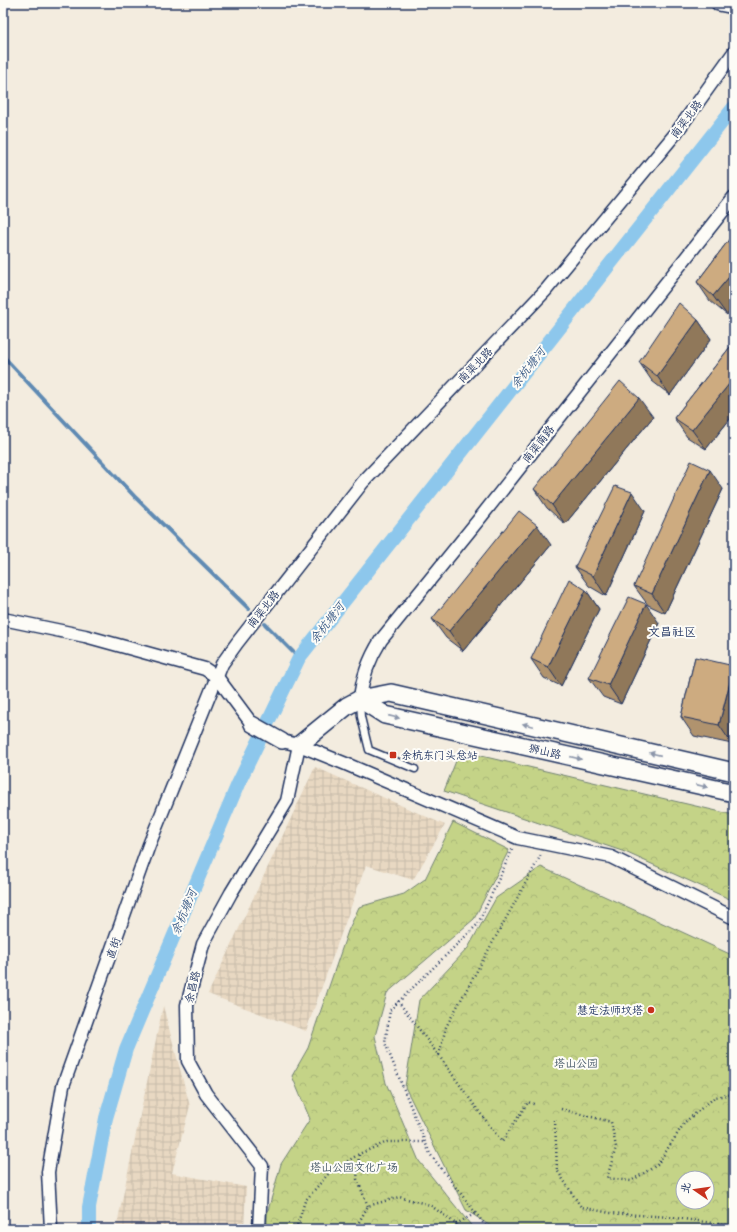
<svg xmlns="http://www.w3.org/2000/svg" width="737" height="1232" font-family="'Shantell Sans','LXGW WenKai TC',sans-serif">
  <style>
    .industrial { fill: url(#industrial-grid) }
    .forest { fill: url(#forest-crowns); stroke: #708172; fill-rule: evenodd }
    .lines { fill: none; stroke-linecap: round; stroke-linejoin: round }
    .stream { stroke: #5f8ab3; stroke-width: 4 }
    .canal { stroke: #8dc7ec; stroke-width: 14 }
    .service-casing { stroke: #1b2f5e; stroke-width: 9 }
    .minor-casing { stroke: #1b2f5e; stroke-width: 15 }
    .tertiary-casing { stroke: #1b2f5e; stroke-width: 18 }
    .secondary-casing { stroke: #1b2f5e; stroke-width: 20 }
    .path { stroke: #1b2f5e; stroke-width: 2.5; stroke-dasharray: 1 3; stroke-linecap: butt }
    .service { stroke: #fdfcf7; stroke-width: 6 }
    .minor { stroke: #fdfcf7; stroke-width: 12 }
    .tertiary { stroke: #fdfcf7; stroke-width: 15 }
    .secondary { stroke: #fdfcf7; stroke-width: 17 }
    .wall { fill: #b0936e; stroke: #1b2f5e }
    .shaded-wall { fill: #90785a; stroke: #1b2f5e }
    .building { fill: #cdab80; stroke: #1b2f5e }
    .oneway { fill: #8c96aa }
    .poi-dot { fill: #c8321e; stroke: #fdfcf7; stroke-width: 1.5 }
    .labels { text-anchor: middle; stroke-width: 4; stroke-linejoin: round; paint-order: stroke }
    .street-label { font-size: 11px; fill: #1b2f5e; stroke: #fdfcf7 }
    .poi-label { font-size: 11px; fill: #1b2f5e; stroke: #fdfcf7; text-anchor: start }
    .park-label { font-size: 11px; fill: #455868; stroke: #fdfcf7 }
    .water-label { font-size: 12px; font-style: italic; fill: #3d5d89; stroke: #fdfcf7 }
    .neighbourhood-label { font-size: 12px; fill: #1b2f5e; stroke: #fdfcf7 }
  </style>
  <defs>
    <pattern id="industrial-grid" width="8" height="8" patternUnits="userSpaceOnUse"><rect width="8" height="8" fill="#e8d8c2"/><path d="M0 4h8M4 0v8" fill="none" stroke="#c6baa9"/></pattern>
    <pattern id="forest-crowns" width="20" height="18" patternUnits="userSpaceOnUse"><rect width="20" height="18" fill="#c4d387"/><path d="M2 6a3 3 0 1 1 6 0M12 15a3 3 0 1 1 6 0" fill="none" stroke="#a8b577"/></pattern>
  </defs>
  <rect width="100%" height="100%" fill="#f3ecdf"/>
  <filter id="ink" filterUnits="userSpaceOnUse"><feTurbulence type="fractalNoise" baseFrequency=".025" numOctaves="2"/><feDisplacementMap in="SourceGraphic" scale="8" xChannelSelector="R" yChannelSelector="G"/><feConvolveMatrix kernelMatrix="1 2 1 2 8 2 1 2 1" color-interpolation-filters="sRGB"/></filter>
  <g filter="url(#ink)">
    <g class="industrial">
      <path d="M 315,767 L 445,825 L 413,880 L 366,865 L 306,1031 L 208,994 Z"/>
      <path d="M 163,1006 L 190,1106 L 172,1173 L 246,1187 L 244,1229 L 116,1229 Z"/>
    </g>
    <g class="forest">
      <path d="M 460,751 L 734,815 L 734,901 L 625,852 L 444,791 Z"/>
      <path d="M 453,822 L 509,850 L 474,919 L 387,993 L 375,1036 L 386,1083 L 419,1161 L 474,1229 L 267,1229 L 267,1214 L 281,1164 L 310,1119 L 292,1076 L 308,1048 L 348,931 L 359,907 L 404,894 L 425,879 Z"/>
      <path d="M 541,867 L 734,956 L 734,1229 L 495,1229 L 466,1210 L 405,1087 L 419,1000 L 468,948 L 496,898 ZM 683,1178 L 707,1178 L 707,1202 L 683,1202 Z"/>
    </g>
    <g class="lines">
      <g class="stream">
        <path d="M 3,356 L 136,498 L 249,609"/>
        <path d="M 265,624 L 299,658"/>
      </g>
      <path class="canal" d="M 89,1229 L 89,1207 L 106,1118 L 126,1049 L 238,784 L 299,658 L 734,107"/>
      <defs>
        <path id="service" d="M 360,703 L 361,717 L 369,750 L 415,769"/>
        <g id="minor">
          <path d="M 3,619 L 85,636 L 205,669 L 217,677 L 252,724"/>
          <path d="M 360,699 C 362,678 369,659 381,640 L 480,518 L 734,197"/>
          <path d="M 282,741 L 299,745 L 346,764 L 518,838 L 611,857 L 734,918"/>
          <path d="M 51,1229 L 48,1172 L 63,1086 L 149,845 L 222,664 L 237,643 L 363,482 L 546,290 L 676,133 L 734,52"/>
          <path d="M 259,1229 L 262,1166 L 206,1094 L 188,1061 L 187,1005 L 203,944 L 231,893 L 287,801 L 299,745"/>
        </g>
        <g id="tertiary">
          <path d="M 719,3 L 734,6"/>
          <path d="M 252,724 L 282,741"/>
        </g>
        <g id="secondary">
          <path d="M 360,699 L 385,715 L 734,793"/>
          <path d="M 299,745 L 347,706 L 360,699 L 391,693 L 734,772"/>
        </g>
      </defs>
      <use href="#service" class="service-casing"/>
      <use href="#minor" class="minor-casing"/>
      <use href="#tertiary" class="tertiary-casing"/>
      <use href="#secondary" class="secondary-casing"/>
      <g class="path">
        <path d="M 398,1001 L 445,1064 L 477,1109 L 502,1142 L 528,1102 L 536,1105"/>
        <path d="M 439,1055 L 446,1027 L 541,855"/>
        <path d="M 561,1109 L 611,1122 L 616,1147 L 607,1178 L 631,1181 L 657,1165 L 685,1122 L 715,1097 L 734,1094"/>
        <path d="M 555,1120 L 557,1170 L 581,1207 L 610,1213 L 669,1217 L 734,1226"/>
        <path d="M 359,1155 L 357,1179 L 368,1206"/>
        <path d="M 456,1224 L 476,1213"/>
        <path d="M 296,1229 L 305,1201 L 329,1173 L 359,1154 L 387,1142 L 426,1142"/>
        <path d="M 355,1229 L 368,1206 L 399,1197 L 430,1205 L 456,1224 L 457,1229"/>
        <path d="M 488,1229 L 430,1154 L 385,1043 L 390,1010 L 478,924 L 513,848"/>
      </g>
      <use href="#service" class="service"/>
      <use href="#minor" class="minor"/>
      <use href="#tertiary" class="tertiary"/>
      <use href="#secondary" class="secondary"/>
    </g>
    <g class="wall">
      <path d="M 734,233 L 734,306 L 727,315 L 710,301 L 697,282 Z"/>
      <path d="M 698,320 L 711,339 L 670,395 L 652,381 L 639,362 Z"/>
      <path d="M 734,342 L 734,414 L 706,449 L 687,437 L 674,418 Z"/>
      <path d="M 653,417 L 565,524 L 547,508 L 534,489 Z"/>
      <path d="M 723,489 L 665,613 L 648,605 L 634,586 Z"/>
      <path d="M 645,511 L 606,596 L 589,586 L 575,567 Z"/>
      <path d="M 551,545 L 463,651 L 446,638 L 432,619 Z"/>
      <path d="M 586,590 L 599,609 L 561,686 L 544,678 L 531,659 Z"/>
      <path d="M 659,623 L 621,704 L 603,697 L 589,678 Z"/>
      <path d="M 695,657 L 732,744 L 694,736 L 681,717 Z"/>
    </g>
    <g class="shaded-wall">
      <path d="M 734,271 L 734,306 L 727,315 L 713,296 Z"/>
      <path d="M 698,320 L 711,339 L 670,395 L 657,376 Z"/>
      <path d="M 734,378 L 734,414 L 706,449 L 692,430 Z"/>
      <path d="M 639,398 L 653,417 L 565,524 L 552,505 Z"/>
      <path d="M 710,470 L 723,489 L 665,613 L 652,594 Z"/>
      <path d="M 632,492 L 645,511 L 606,596 L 593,576 Z"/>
      <path d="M 537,525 L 551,545 L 463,651 L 449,631 Z"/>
      <path d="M 586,590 L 599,609 L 561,686 L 548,667 Z"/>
      <path d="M 646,604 L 659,623 L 621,704 L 608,685 Z"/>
      <path d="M 734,668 L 734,737 L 732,744 L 719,725 Z"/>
    </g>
    <g class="building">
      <path d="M 734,233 L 734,271 L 713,296 L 697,282 Z"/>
      <path d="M 679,303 L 698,320 L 657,376 L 639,362 Z"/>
      <path d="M 734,342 L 734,378 L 692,430 L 674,418 Z"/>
      <path d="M 620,381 L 639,398 L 552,505 L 534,489 Z"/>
      <path d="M 691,461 L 710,470 L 652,594 L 634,586 Z"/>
      <path d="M 615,486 L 632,492 L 593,576 L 575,567 Z"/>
      <path d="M 519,511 L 537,525 L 449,631 L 432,619 Z"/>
      <path d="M 569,579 L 586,590 L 548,667 L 531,659 Z"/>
      <path d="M 629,597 L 646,604 L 608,685 L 589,678 Z"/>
      <path d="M 695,657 L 734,666 L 719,725 L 681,717 Z"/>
    </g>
    <defs><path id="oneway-solid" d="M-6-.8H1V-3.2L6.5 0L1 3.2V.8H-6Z"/></defs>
    <g class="oneway">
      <use href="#oneway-solid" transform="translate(394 717) rotate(13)"/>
      <use href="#oneway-solid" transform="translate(528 725) rotate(-167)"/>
      <use href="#oneway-solid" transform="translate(655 754) rotate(-167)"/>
      <use href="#oneway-solid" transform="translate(576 758) rotate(13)"/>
      <use href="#oneway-solid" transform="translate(702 786) rotate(13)"/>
    </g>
  </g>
  <g class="poi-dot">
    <rect x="389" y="751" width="8" height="8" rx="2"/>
    <circle cx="651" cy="1010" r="4"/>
  </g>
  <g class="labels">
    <g class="street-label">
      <text transform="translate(686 119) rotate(-53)" y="4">南渠北路</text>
      <text transform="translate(475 365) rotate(-46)" y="4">南渠北路</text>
      <text transform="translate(538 444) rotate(-52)" y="4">南渠南路</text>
      <text transform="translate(263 609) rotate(-52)" y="4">南渠北路</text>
      <text transform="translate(545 751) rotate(13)" y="4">狮山路</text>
      <text transform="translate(113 948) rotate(-71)" y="4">直街</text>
      <text transform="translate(192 987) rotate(-77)" y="4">余昌路</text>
    </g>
    <g class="poi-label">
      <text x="401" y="759">余杭东门头总站</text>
      <text x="643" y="1014" text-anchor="end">慧定法师坟塔</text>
    </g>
    <g class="park-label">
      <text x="576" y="1067">塔山公园</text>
      <text x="354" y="1171">塔山公园文化广场</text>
    </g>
    <g class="water-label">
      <text transform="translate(528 368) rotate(-52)" y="4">余杭塘河</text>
      <text transform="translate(327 623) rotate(-52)" y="4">余杭塘河</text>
      <text transform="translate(184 912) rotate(-67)" y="4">余杭塘河</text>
    </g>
    <g class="neighbourhood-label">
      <text x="672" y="636">文昌社区</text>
    </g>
  </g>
  <rect width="737" height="1232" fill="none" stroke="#fdfcf7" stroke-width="16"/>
  <rect x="8" y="8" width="721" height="1216" fill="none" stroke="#1b2f5e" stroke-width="1.5" filter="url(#ink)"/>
  <g transform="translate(695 1190) rotate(283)"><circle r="19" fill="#fdfcf7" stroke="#a3aaba"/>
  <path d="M0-3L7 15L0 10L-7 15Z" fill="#c8321e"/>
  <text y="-6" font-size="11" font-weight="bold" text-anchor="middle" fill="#1b2f5e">北</text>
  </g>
</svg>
